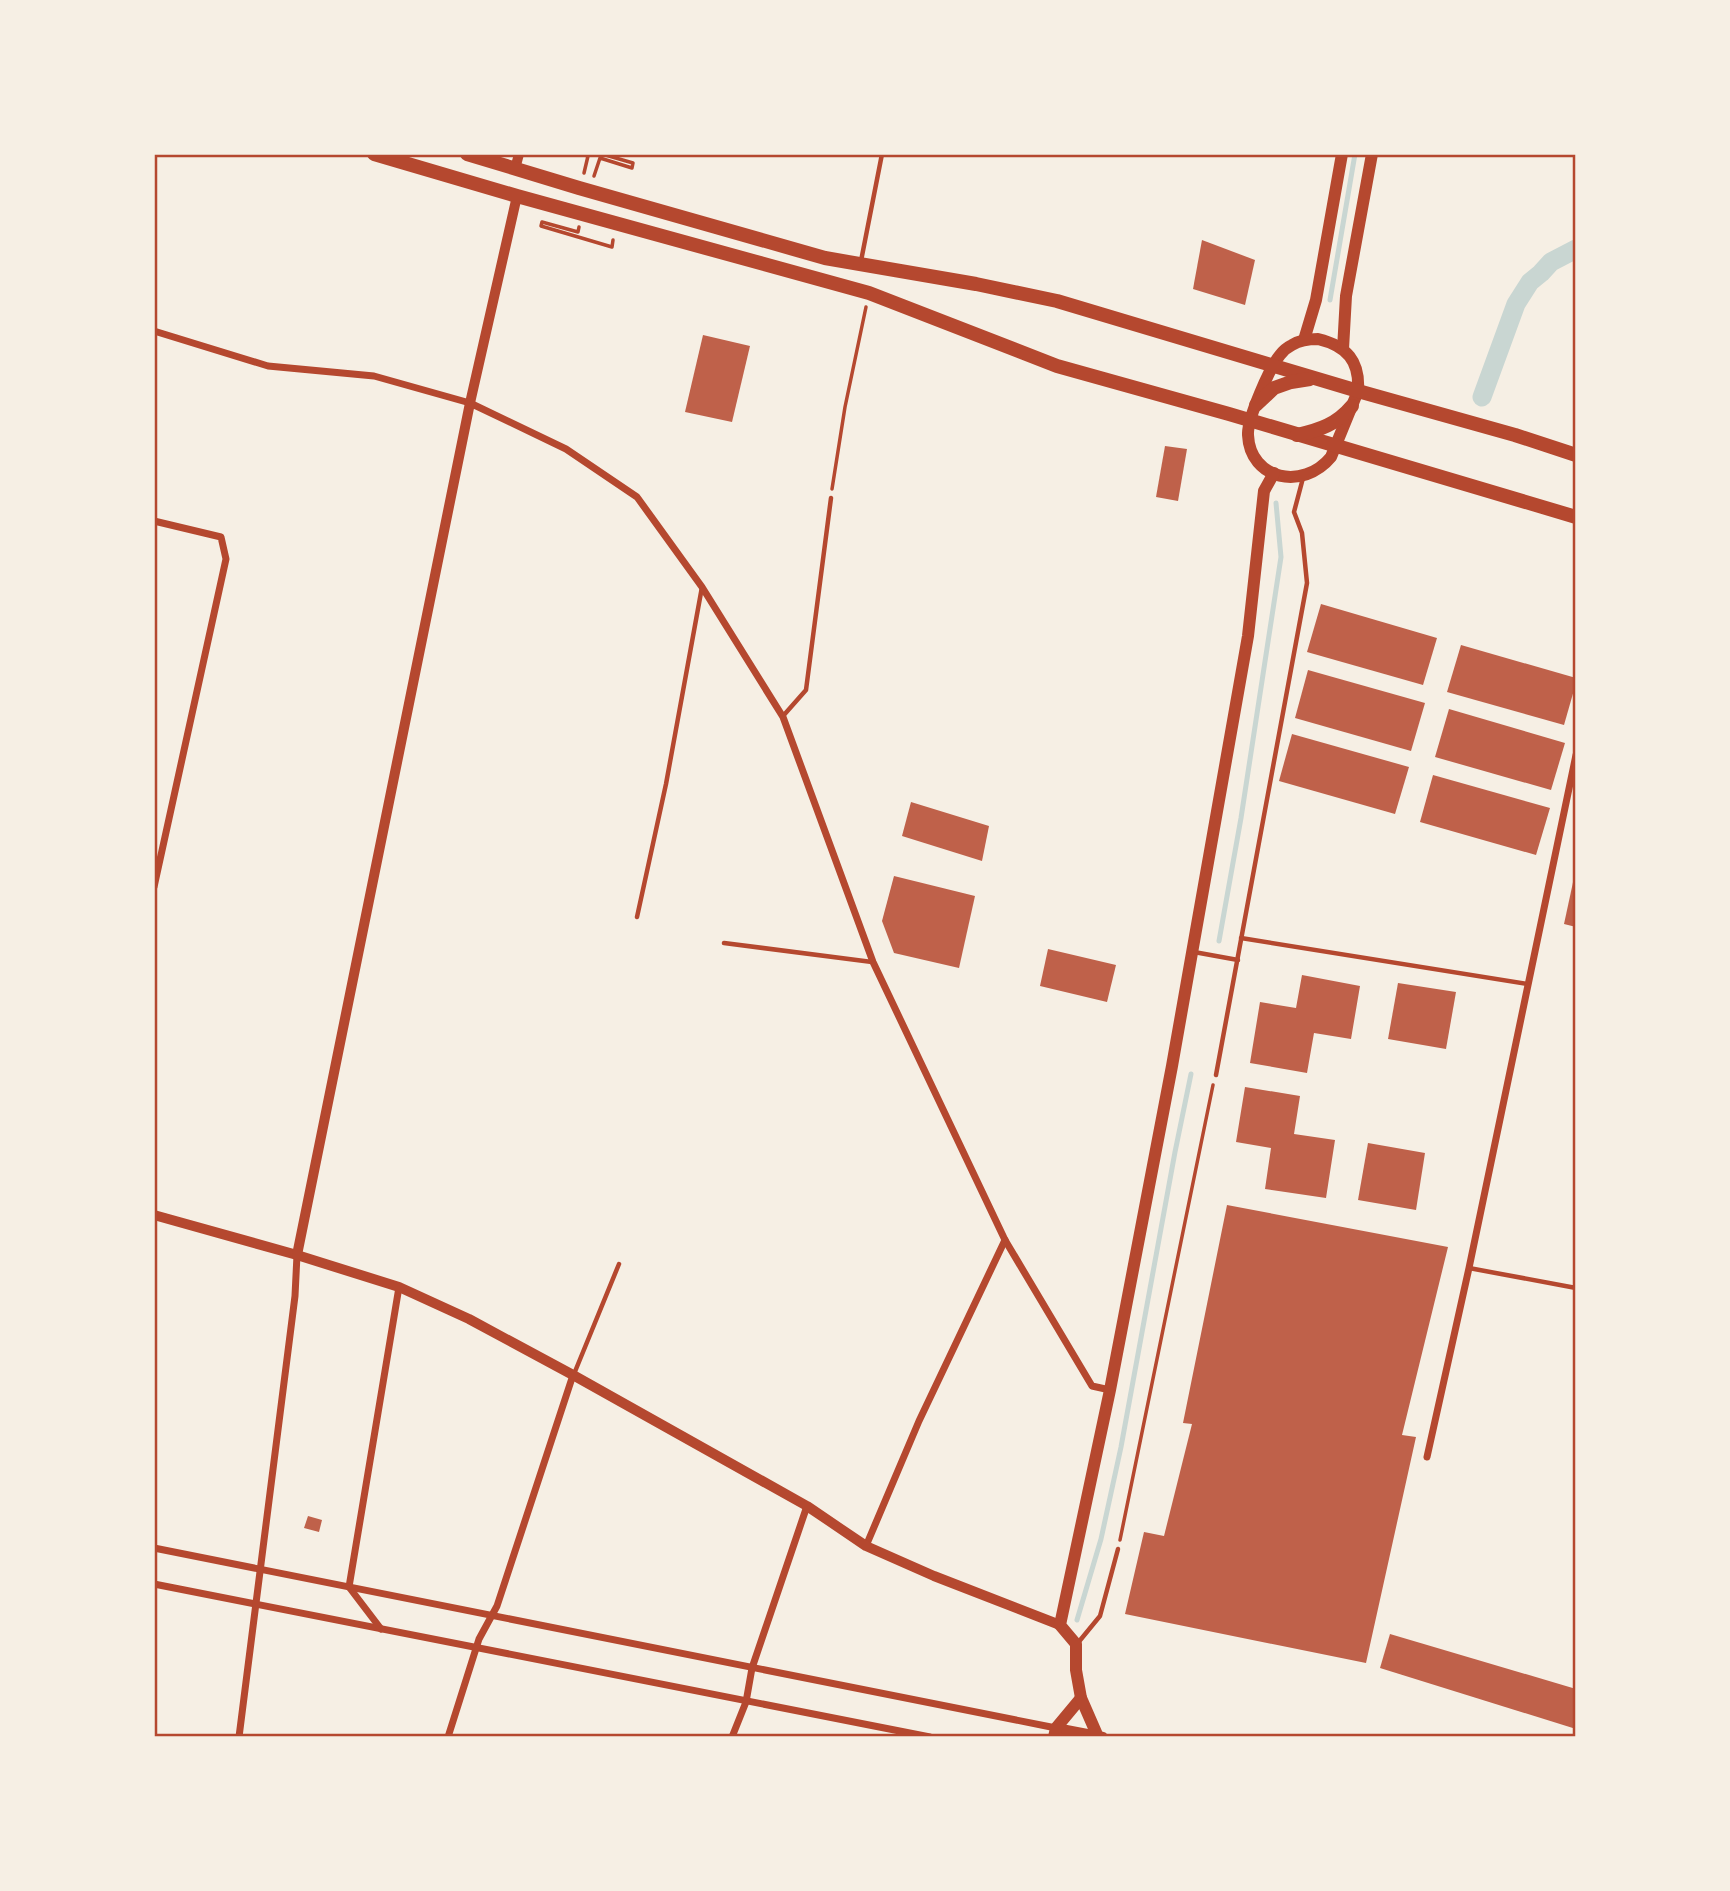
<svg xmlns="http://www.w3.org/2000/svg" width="1730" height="1891" font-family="Mulish,sans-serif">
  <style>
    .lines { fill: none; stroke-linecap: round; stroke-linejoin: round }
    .stream { stroke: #c9d6d2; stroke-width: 5 }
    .canal { stroke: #c9d6d2; stroke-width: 19 }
    .building { fill: #bf614a }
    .path { stroke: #b5482f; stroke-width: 3.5 }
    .service { stroke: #b5482f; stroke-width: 4.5 }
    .minor { stroke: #b5482f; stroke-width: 7 }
    .tertiary { stroke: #b5482f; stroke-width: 10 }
    .secondary { stroke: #b5482f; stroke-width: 12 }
    .trunk { stroke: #b5482f; stroke-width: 14 }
    .neatline { fill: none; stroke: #b5482f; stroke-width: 2.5 }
  </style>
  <rect width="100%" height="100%" fill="#f6efe4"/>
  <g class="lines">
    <g class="stream">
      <path d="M 1330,300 L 1355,154"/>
      <path d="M 1219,941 L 1241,818 L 1281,557 L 1276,503"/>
      <path d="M 1077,1620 L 1101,1539 L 1121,1447 L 1175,1152 L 1191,1074"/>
    </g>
    <path class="canal" d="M 1482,397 L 1516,304 L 1530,282 L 1541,273 L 1551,262 L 1576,249"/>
  </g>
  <g class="building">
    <path d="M 1202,240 L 1255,260 L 1245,305 L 1193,289 Z"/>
    <path d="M 703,335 L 750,346 L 732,422 L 685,412 Z"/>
    <path d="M 1165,446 L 1187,449 L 1178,501 L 1156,497 Z"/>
    <path d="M 1321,604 L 1437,638 L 1423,685 L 1307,652 Z"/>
    <path d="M 1461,645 L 1576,678 L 1576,683 L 1564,725 L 1447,692 Z"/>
    <path d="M 1308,670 L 1425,703 L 1411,751 L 1295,718 Z"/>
    <path d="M 1449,709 L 1565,743 L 1551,790 L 1435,757 Z"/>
    <path d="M 1292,734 L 1409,767 L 1395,814 L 1279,781 Z"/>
    <path d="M 1433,775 L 1550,808 L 1536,855 L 1420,822 Z"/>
    <path d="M 911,802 L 989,826 L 982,861 L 902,836 Z"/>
    <path d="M 1575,873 L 1576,873 L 1576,927 L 1564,924 Z"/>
    <path d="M 894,876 L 975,896 L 959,968 L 894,953 L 882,921 Z"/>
    <path d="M 1048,949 L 1116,965 L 1107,1002 L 1040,986 Z"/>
    <path d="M 1302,975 L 1360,986 L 1351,1039 L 1314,1033 L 1307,1073 L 1250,1063 L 1260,1002 L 1296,1008 Z"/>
    <path d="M 1398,983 L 1456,992 L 1446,1049 L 1388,1039 Z"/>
    <path d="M 1245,1087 L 1300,1096 L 1294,1134 L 1335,1140 L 1326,1198 L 1265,1189 L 1271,1148 L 1236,1142 Z"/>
    <path d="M 1368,1143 L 1425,1153 L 1416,1210 L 1358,1200 Z"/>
    <path d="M 1227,1205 L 1448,1247 L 1402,1435 L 1416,1437 L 1366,1663 L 1125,1614 L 1144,1532 L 1164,1536 L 1192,1424 L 1183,1423 Z"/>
    <path d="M 308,1516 L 322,1520 L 319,1532 L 304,1528 Z"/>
    <path d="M 1390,1634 L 1576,1689 L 1576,1729 L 1380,1668 Z"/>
  </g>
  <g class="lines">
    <g class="path">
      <path d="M 582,154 L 588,156 L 584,173"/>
      <path d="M 594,176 L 600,158 L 632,168 L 633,163 L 602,154"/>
      <path d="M 579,227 L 578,232 L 542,222 L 541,226 L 612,247 L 613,240"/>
      <path d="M 832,489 L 845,407 L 866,307"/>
      <path d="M 1120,1540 L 1213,1085"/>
    </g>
    <g class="service">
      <path d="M 861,261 L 882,154"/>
      <path d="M 783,716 L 806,690 L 831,498"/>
      <path d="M 637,917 L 666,784 L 702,587"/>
      <path d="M 1241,938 L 1527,984"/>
      <path d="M 724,943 L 872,962"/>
      <path d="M 1194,952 L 1238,960"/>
      <path d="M 1216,1075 L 1307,583 L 1302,533 L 1294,512 L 1303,478"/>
      <path d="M 1469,1268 L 1576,1288"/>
      <path d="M 574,1374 L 619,1264"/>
      <path d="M 1077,1644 L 1100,1616 L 1118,1549"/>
    </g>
    <g class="minor">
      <path d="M 154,331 L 268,366 L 374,376 L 470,403 L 566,449 L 637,497 L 702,587 L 783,717 L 873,962 L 1005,1240 L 1092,1386 L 1110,1390"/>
      <path d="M 154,521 L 221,537 L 226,559 L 154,887"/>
      <path d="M 1427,1457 L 1469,1268 L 1576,755"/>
      <path d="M 866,1546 L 919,1421 L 1005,1240"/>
      <path d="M 154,1548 L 1056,1728"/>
      <path d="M 154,1584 L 930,1737"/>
      <path d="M 381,1629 L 349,1587 L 399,1287"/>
      <path d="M 239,1737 L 295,1296 L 297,1255"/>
      <path d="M 448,1737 L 479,1639 L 497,1606 L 573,1375"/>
      <path d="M 732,1737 L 746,1702 L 752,1668 L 807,1506"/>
    </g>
    <g class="tertiary">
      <path d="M 515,169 L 519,154"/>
      <path d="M 154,1215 L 297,1255 L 399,1287 L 469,1319 L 573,1375 L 807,1506 L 866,1546 L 934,1576 L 1060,1625"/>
      <path d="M 297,1255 L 470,403 L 517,196"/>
      <path d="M 1056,1728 L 1103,1737"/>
    </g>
    <g class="secondary">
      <path d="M 1318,339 C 1347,346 1360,361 1358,391 L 1331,457 C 1303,491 1250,480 1248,435 C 1247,419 1270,367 1280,355 C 1283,351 1288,347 1292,345 C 1300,340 1309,339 1318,339 Z"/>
      <path d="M 1304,340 L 1316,300 L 1342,154"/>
      <path d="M 1343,349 L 1346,296 L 1372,154"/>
      <path d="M 1054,1737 L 1056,1728 L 1081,1698"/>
      <path d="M 1098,1737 L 1081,1698 L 1076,1670 L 1076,1644 L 1060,1625 L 1110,1390 L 1172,1066 L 1248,636 L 1264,491 L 1274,473"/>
    </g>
    <g class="trunk">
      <path d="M 374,154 L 517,196 L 869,293 L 1057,366 L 1229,414 L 1576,517"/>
      <path d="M 467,154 L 579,188 L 825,258 L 976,284 L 1057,301 L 1358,391 L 1515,435 L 1576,455"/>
      <path d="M 1256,405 L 1274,388 L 1291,382 L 1310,379"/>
      <path d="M 1297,435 C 1320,430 1337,424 1352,406"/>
    </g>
  </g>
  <rect width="1730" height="1891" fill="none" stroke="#f6efe4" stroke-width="312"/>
  <rect x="156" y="156" width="1418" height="1579" class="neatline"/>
</svg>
